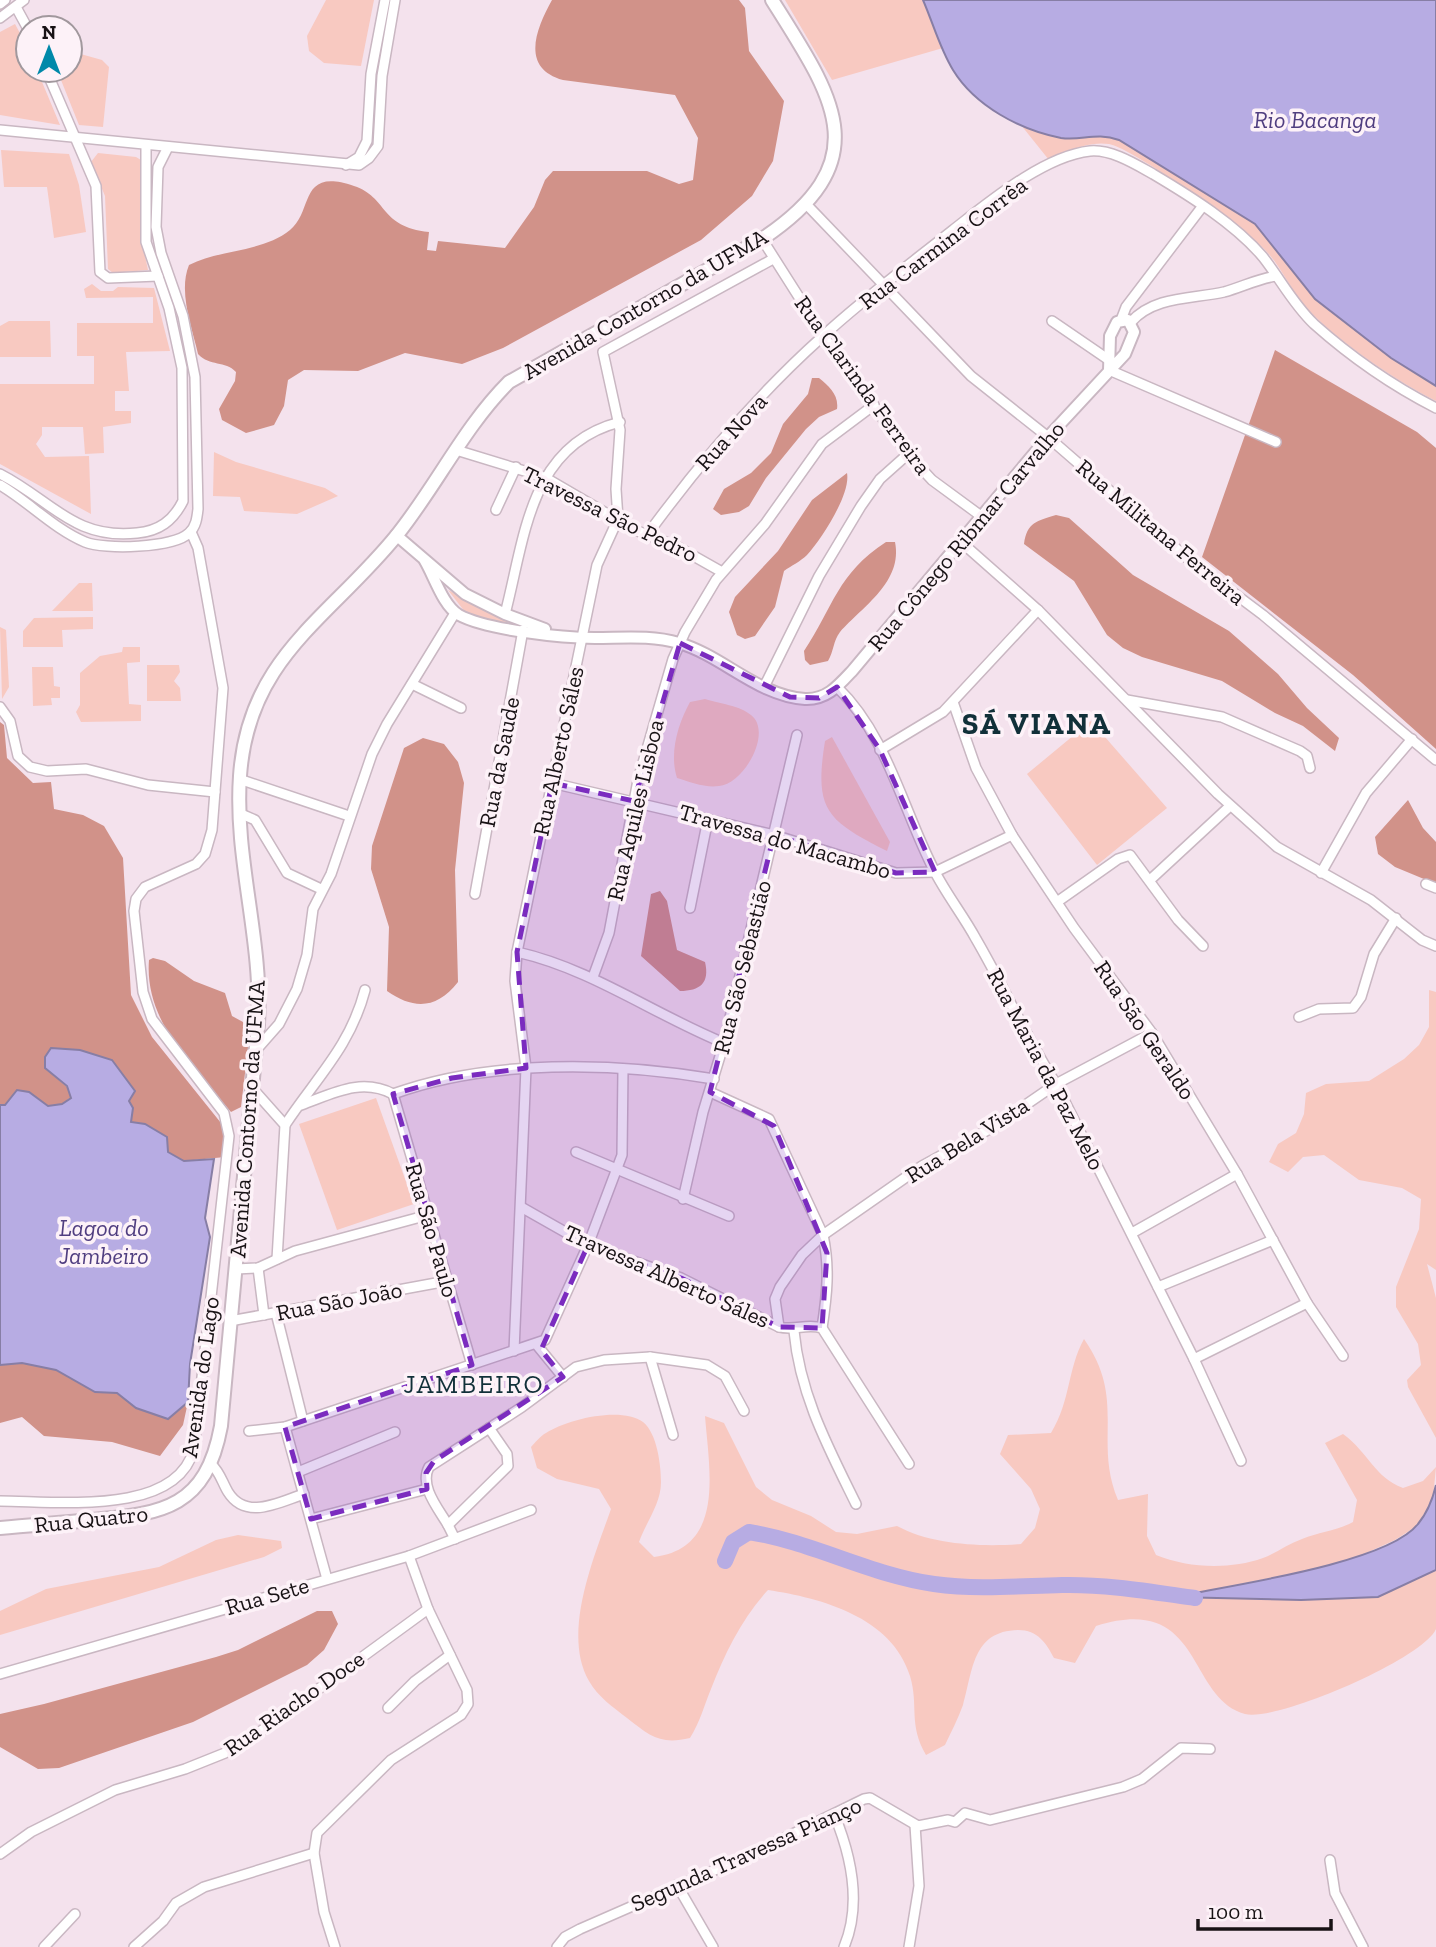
<svg xmlns="http://www.w3.org/2000/svg" width="1436" height="1947" font-family="'Zilla Slab',serif">
  <style>
    .green { fill: #f8c9c1 }
    .forest { fill: #d19289 }
    .water { fill: #b7ace3; stroke: #877ea5; stroke-width: 2 }
    .lines { fill: none; stroke-linecap: round; stroke-linejoin: round }
    .river { stroke: #b7ace3; stroke-width: 16 }
    .minor-casing { stroke: #c9b7c2; stroke-width: 12 }
    .tertiary-casing { stroke: #c9b7c2; stroke-width: 14 }
    .secondary-casing { stroke: #c9b7c2; stroke-width: 16 }
    .minor { stroke: #fff; stroke-width: 9 }
    .tertiary { stroke: #fff; stroke-width: 10 }
    .secondary { stroke: #fff; stroke-width: 12 }
    .marked { fill: #7b2cbf; fill-opacity: 0.2; stroke: #7b2cbf; stroke-width: 5; stroke-dasharray: 14 9; stroke-linejoin: round }
    .labels { text-anchor: middle; stroke-width: 7; stroke-linejoin: round; paint-order: stroke }
    .street-label { font-size: 23px; fill: #181215; stroke: #fdf2f8 }
    .water-label { font-size: 24px; font-style: italic; fill: #503e80; stroke: #fdf2f8 }
    .quarter-label { font-size: 26px; letter-spacing: 2px; fill: #113039; stroke: #fdf2f8 }
    .district-label { font-size: 30px; font-weight: bold; letter-spacing: 2px; fill: #113039; stroke: #fdf2f8 }
  </style>
  <rect width="100%" height="100%" fill="#f4e2ed"/>
  <g class="green">
    <path d="M 326,0 L 374,0 L 361,66 L 324,63 L 309,51 L 307,36 Z"/>
    <path d="M 785,0 L 923,0 L 943,48 L 832,80 Z"/>
    <path d="M 15,24 L 28,48 L 28,70 L 37,70 L 60,125 L 0,115 L 0,32 Z"/>
    <path d="M 70,51 L 102,60 L 109,67 L 103,127 L 79,125 L 57,70 L 70,70 Z"/>
    <path d="M 1021,125 L 1068,139 L 1101,134 L 1119,140 L 1256,224 L 1315,299 L 1391,358 L 1436,386 L 1436,401 C 1396,381 1332,338 1303,304 C 1289,287 1280,264 1263,248 C 1241,227 1135,149 1109,144 C 1087,141 1068,151 1049,160 Z"/>
    <path d="M 1,150 L 69,154 L 79,185 L 86,232 L 54,238 L 47,187 L 4,187 Z"/>
    <path d="M 98,153 L 136,157 L 141,160 L 141,237 L 148,270 L 113,273 L 108,269 L 105,196 L 91,162 Z"/>
    <path d="M 92,284 L 101,291 L 113,291 L 118,287 L 154,288 L 170,351 L 126,352 L 129,391 L 115,391 L 115,411 L 131,411 L 131,423 L 103,427 L 104,453 L 85,454 L 83,427 L 42,427 L 42,435 L 36,444 L 45,457 L 89,456 L 91,514 L 0,464 L 0,384 L 94,384 L 94,356 L 77,356 L 77,323 L 153,323 L 153,297 L 86,298 L 84,289 Z"/>
    <path d="M 9,321 L 50,321 L 51,357 L 0,357 L 0,326 Z"/>
    <path d="M 214,452 L 236,462 L 325,488 L 338,496 L 297,514 L 244,511 L 240,497 L 213,496 Z"/>
    <path d="M 79,583 L 92,583 L 93,611 L 52,611 Z"/>
    <path d="M 448,590 L 519,624 L 518,626 L 480,619 L 465,612 Z"/>
    <path d="M 93,617 L 93,629 L 62,630 L 63,647 L 23,647 L 23,631 L 34,618 Z"/>
    <path d="M 0,627 L 6,630 L 9,687 L 2,699 Z"/>
    <path d="M 123,647 L 140,647 L 140,662 L 127,663 L 129,704 L 141,705 L 141,721 L 81,722 L 76,712 L 80,705 L 80,673 L 100,656 L 122,652 Z"/>
    <path d="M 147,665 L 179,665 L 180,672 L 174,681 L 180,688 L 181,701 L 147,701 Z"/>
    <path d="M 32,667 L 53,667 L 54,686 L 60,687 L 60,698 L 51,698 L 52,705 L 33,706 Z"/>
    <path d="M 705,699 C 718,703 741,706 751,715 C 773,732 744,784 719,786 C 705,788 690,782 677,778 C 669,753 678,724 690,702 Z"/>
    <path d="M 1091,721 L 1167,808 L 1097,865 L 1027,774 Z"/>
    <path d="M 832,737 L 890,842 L 887,851 C 826,820 814,810 825,741 Z"/>
    <path d="M 1429,990 L 1436,992 L 1436,1270 L 1427,1264 L 1436,1298 L 1436,1438 L 1408,1387 L 1407,1380 L 1421,1365 L 1418,1344 L 1396,1307 L 1396,1287 L 1419,1229 L 1421,1199 L 1402,1188 L 1359,1180 L 1324,1155 L 1303,1157 L 1288,1172 L 1269,1162 L 1278,1144 L 1296,1133 L 1304,1114 L 1306,1093 L 1326,1084 L 1369,1081 L 1404,1059 L 1419,1045 L 1429,1027 Z"/>
    <path d="M 376,1098 L 414,1204 L 337,1230 L 299,1124 Z"/>
    <path d="M 1084,1339 C 1127,1400 1093,1441 1118,1500 L 1148,1494 L 1147,1536 L 1156,1555 C 1188,1568 1229,1570 1263,1558 C 1276,1553 1288,1544 1302,1539 C 1319,1532 1336,1531 1353,1522 L 1357,1500 L 1325,1443 L 1343,1434 C 1369,1453 1374,1477 1403,1488 L 1423,1481 L 1436,1467 L 1433,1498 L 1417,1526 L 1395,1540 L 1344,1563 L 1177,1597 L 1301,1600 L 1378,1597 L 1436,1570 C 1436,1584 1436,1618 1436,1629 C 1423,1659 1277,1722 1245,1714 C 1186,1698 1204,1592 1096,1626 L 1075,1663 L 1054,1658 C 1046,1643 1038,1630 1018,1630 C 972,1631 973,1671 963,1705 C 958,1719 951,1732 945,1745 L 926,1755 C 908,1724 919,1706 910,1676 C 892,1617 821,1598 768,1590 C 742,1618 725,1653 711,1689 C 704,1706 700,1722 690,1738 C 660,1745 650,1736 627,1718 C 613,1707 598,1697 589,1681 C 561,1633 595,1555 611,1509 L 599,1489 L 557,1479 L 537,1468 L 531,1447 C 535,1443 540,1436 546,1433 C 567,1419 622,1406 643,1422 C 657,1433 661,1465 661,1482 C 661,1504 646,1522 639,1542 L 654,1557 C 726,1548 709,1469 705,1416 L 724,1423 L 756,1487 L 772,1500 L 811,1516 L 836,1532 L 857,1534 L 897,1526 C 932,1545 982,1547 1021,1544 L 1035,1528 L 1040,1509 L 1031,1489 L 1000,1454 L 1008,1435 L 1051,1433 C 1071,1400 1067,1370 1084,1339 Z"/>
    <path d="M 238,1535 L 281,1541 L 282,1548 L 264,1557 L 0,1635 L 0,1611 L 46,1589 L 159,1567 L 216,1540 Z"/>
  </g>
  <g class="forest">
    <path d="M 552,0 L 739,0 L 745,8 L 749,51 L 784,101 L 773,161 L 752,196 L 701,240 L 503,348 L 462,364 L 405,353 L 358,371 L 304,370 L 288,380 L 284,406 L 274,425 L 246,433 L 222,420 L 219,409 L 235,381 L 236,372 C 225,360 210,367 198,354 C 192,327 178,292 189,265 C 221,249 263,252 290,230 C 314,211 298,167 354,186 C 388,197 379,227 429,232 L 427,250 L 436,251 L 438,241 L 505,248 L 534,207 L 545,180 L 553,171 L 647,171 L 679,184 L 693,180 L 698,138 L 675,95 L 563,80 C 520,68 536,29 552,0 Z"/>
    <path d="M 1275,350 L 1417,432 L 1436,448 L 1436,749 L 1353,675 L 1202,557 Z"/>
    <path d="M 812,378 L 819,378 C 829,386 839,395 837,409 L 819,417 L 806,429 L 766,478 L 749,506 L 739,512 L 721,515 L 713,509 L 724,489 L 751,473 L 771,453 L 783,424 L 808,394 Z"/>
    <path d="M 847,473 C 851,494 821,540 807,555 C 801,561 791,566 784,571 L 775,607 L 755,636 L 745,639 L 737,635 L 729,612 L 735,597 L 778,551 L 812,500 Z"/>
    <path d="M 1056,515 L 1069,518 L 1133,575 L 1229,631 L 1278,674 L 1307,708 L 1339,738 L 1335,751 L 1303,726 L 1275,713 L 1222,681 L 1142,657 L 1123,648 L 1107,635 L 1074,581 L 1024,544 C 1027,522 1037,521 1056,515 Z"/>
    <path d="M 886,542 L 895,542 C 903,582 863,606 840,632 C 833,641 834,651 828,661 L 810,665 L 805,660 L 804,651 C 834,606 837,574 886,542 Z"/>
    <path d="M 0,722 L 4,725 L 7,758 L 33,783 L 51,782 L 54,809 L 83,815 L 104,826 L 123,858 L 131,995 L 152,1037 L 225,1128 L 225,1157 L 184,1161 L 168,1152 L 167,1137 L 145,1124 L 131,1122 L 133,1108 L 129,1101 L 135,1091 L 112,1060 L 79,1050 L 51,1048 L 45,1057 L 45,1068 L 67,1087 L 71,1097 L 62,1104 L 48,1106 L 29,1092 L 5,1105 L 0,1105 Z"/>
    <path d="M 423,738 L 444,744 L 458,762 L 464,783 L 455,870 L 458,982 C 437,1009 414,1010 387,991 L 389,927 L 371,869 L 372,846 L 404,748 Z"/>
    <path d="M 1408,800 L 1423,828 L 1436,842 L 1436,884 L 1395,867 L 1378,854 L 1375,837 Z"/>
    <path d="M 660,891 L 667,901 L 677,950 L 705,962 C 710,983 700,991 680,991 L 641,956 L 651,894 Z"/>
    <path d="M 153,958 L 165,961 L 194,981 L 225,993 L 232,1016 L 243,1022 L 250,1031 L 241,1107 L 231,1112 C 194,1067 144,1022 149,960 Z"/>
    <path d="M 22,1363 L 56,1370 L 95,1392 L 117,1393 L 136,1408 L 168,1419 L 188,1402 L 183,1425 L 160,1456 L 112,1442 L 44,1436 L 22,1417 L 0,1423 L 0,1365 Z"/>
    <path d="M 317,1611 L 332,1611 L 338,1624 L 324,1650 L 307,1665 L 193,1722 L 59,1768 L 38,1769 L 0,1747 L 0,1714 L 44,1704 L 216,1657 L 238,1650 Z"/>
  </g>
  <g class="water">
    <path d="M 923,0 L 1436,0 L 1436,386 L 1391,358 L 1315,299 L 1255,224 L 1119,140 C 1096,132 1082,141 1061,138 C 1020,130 975,106 953,70 C 940,49 933,23 923,0 Z"/>
    <path d="M 51,1048 L 80,1050 L 112,1060 L 135,1091 L 129,1101 L 133,1108 L 131,1122 L 145,1124 L 167,1137 L 168,1152 L 184,1161 L 214,1159 L 205,1218 L 210,1237 L 190,1364 L 188,1402 L 168,1419 L 136,1408 L 117,1393 L 95,1392 L 56,1370 L 22,1363 L 0,1365 L 0,1105 L 5,1105 L 17,1090 L 29,1092 L 48,1106 L 62,1104 L 71,1098 L 67,1086 L 45,1068 L 45,1057 Z"/>
    <path d="M 1436,1485 L 1436,1570 L 1378,1597 L 1301,1600 L 1173,1597 C 1226,1586 1387,1564 1418,1524 C 1427,1513 1433,1498 1436,1485 Z"/>
  </g>
  <g class="lines">
    <path class="river" d="M 725,1561 L 733,1542 L 749,1532 C 812,1542 870,1575 934,1584 C 977,1590 1019,1586 1062,1585 C 1106,1584 1152,1592 1195,1598"/>
    <defs>
      <g id="minor">
        <path d="M 0,4 L 5,0"/>
        <path d="M 16,7 L 28,29"/>
        <path d="M 0,18 L 24,0"/>
        <path d="M 46,70 L 96,186 L 100,272 L 108,278 L 158,276"/>
        <path d="M 0,130 L 359,165 L 369,158 L 378,146 L 382,76 L 395,0"/>
        <path d="M 346,165 L 359,157 L 367,141 L 371,74 L 385,0"/>
        <path d="M 807,205 L 971,376 L 1048,437 L 1187,558 L 1263,615 L 1436,760"/>
        <path d="M 762,239 L 823,335 L 908,454 L 932,480 L 981,516"/>
        <path d="M 1121,320 L 1126,307 L 1202,207"/>
        <path d="M 1052,321 L 1109,360"/>
        <path d="M 1131,322 C 1154,296 1192,299 1224,292 C 1242,287 1257,279 1276,276"/>
        <path d="M 1109,370 L 1276,442"/>
        <path d="M 456,450 L 544,477 L 635,530 L 676,546 L 722,572"/>
        <path d="M 0,474 C 51,500 74,540 137,533 C 159,531 173,521 183,501 L 182,368 L 169,308 L 146,242 L 146,145"/>
        <path d="M 0,485 C 29,502 54,529 85,542 C 104,550 174,548 189,533 C 196,527 197,518 198,509 L 195,377 L 183,316 L 161,253 L 156,227 L 158,167 L 168,147"/>
        <path d="M 496,510 L 516,467"/>
        <path d="M 647,535 C 699,464 756,396 822,337 C 863,299 909,265 953,230 C 989,202 1044,156 1090,151 C 1111,149 1135,164 1153,174 C 1190,196 1235,224 1263,257 C 1281,280 1293,304 1314,324 C 1351,357 1393,386 1436,408"/>
        <path d="M 960,541 L 1038,610 L 1218,794 L 1277,847 L 1371,900 L 1422,940 L 1436,946"/>
        <path d="M 505,614 C 525,538 529,445 620,422"/>
        <path d="M 412,684 L 461,708"/>
        <path d="M 764,687 L 819,576 L 861,506 L 880,479 L 908,454"/>
        <path d="M 837,687 C 887,735 903,810 934,870 C 946,894 963,915 976,939 C 1004,987 1026,1037 1056,1084 L 1194,1359 L 1241,1461"/>
        <path d="M 1127,700 L 1222,717 L 1300,751 L 1307,756 L 1310,768"/>
        <path d="M 953,702 L 976,768 L 1012,835 L 1074,928 L 1152,1033 L 1237,1174 L 1307,1303 L 1343,1356"/>
        <path d="M 0,707 L 10,721 L 18,756 L 30,767 L 47,771 L 86,769 L 148,785 L 215,792"/>
        <path d="M 880,750 L 943,712 L 1038,610"/>
        <path d="M 239,779 L 349,816"/>
        <path d="M 552,783 L 774,835 L 896,873 L 935,872 L 1012,835"/>
        <path d="M 239,813 L 255,820 L 287,873 L 321,889"/>
        <path d="M 1321,873 L 1366,793 L 1412,739"/>
        <path d="M 1150,880 L 1230,806"/>
        <path d="M 1426,884 L 1436,888"/>
        <path d="M 475,894 L 523,630"/>
        <path d="M 1057,902 L 1118,859 L 1130,855 L 1178,920 L 1203,946"/>
        <path d="M 690,908 L 708,819"/>
        <path d="M 517,952 C 592,969 653,1014 724,1043"/>
        <path d="M 593,977 L 609,933 L 638,780 L 673,659 L 685,632 L 716,580 L 765,524 L 822,444 L 874,405"/>
        <path d="M 1299,1017 L 1319,1009 L 1353,1008 L 1361,997 L 1374,954 L 1396,918"/>
        <path d="M 257,1049 L 279,1024 L 297,989 L 307,955 L 313,909 L 331,874 L 372,754 L 387,724 L 455,613"/>
        <path d="M 253,1089 L 285,1125 L 277,1259"/>
        <path d="M 710,1092 L 769,1119 L 823,1235 C 830,1268 827,1295 822,1328"/>
        <path d="M 393,1094 C 489,1059 614,1062 714,1079"/>
        <path d="M 393,1094 L 472,1365"/>
        <path d="M 301,1105 C 332,1094 361,1077 393,1094"/>
        <path d="M 285,1125 C 316,1078 350,1047 365,990"/>
        <path d="M 576,1152 L 729,1216"/>
        <path d="M 683,1199 L 703,1112 L 724,1043 L 797,735"/>
        <path d="M 521,1207 L 588,1245 L 681,1278 L 779,1327 C 795,1331 807,1323 822,1328 L 909,1464"/>
        <path d="M 1132,1233 L 1237,1174"/>
        <path d="M 258,1268 L 264,1315"/>
        <path d="M 236,1269 L 258,1268 L 295,1251 L 428,1215"/>
        <path d="M 1158,1287 L 1273,1240"/>
        <path d="M 276,1313 L 303,1421"/>
        <path d="M 230,1321 L 447,1281"/>
        <path d="M 779,1327 L 775,1299 L 780,1287 L 802,1255 L 823,1235 L 922,1166 L 995,1126 L 1056,1084 L 1152,1033"/>
        <path d="M 794,1331 C 800,1395 828,1447 856,1504"/>
        <path d="M 536,1344 L 563,1377"/>
        <path d="M 514,1351 L 526,1068 L 515,981 L 517,952 L 597,565 L 618,519 L 616,489 L 620,430 L 603,352 L 773,259"/>
        <path d="M 650,1357 L 673,1435"/>
        <path d="M 1194,1359 L 1307,1303"/>
        <path d="M 285,1427 L 327,1579"/>
        <path d="M 249,1431 L 285,1427 L 545,1340 L 588,1245 L 622,1155 L 623,1069"/>
        <path d="M 211,1464 C 220,1472 222,1482 228,1492 C 246,1521 279,1502 304,1494"/>
        <path d="M 298,1472 L 395,1432"/>
        <path d="M 0,1501 C 56,1501 176,1517 194,1449 L 229,1136 L 224,1113 L 152,1019 L 143,992 L 134,911 L 136,899 L 145,887 L 196,864 L 205,854 L 212,830 L 223,688 L 198,548 L 191,532"/>
        <path d="M 311,1519 L 427,1489"/>
        <path d="M 448,1525 C 438,1508 419,1486 429,1467 L 522,1407 L 576,1367 L 604,1360 L 650,1357 L 707,1365 L 725,1376 L 744,1411"/>
        <path d="M 455,1539 L 448,1525 L 508,1466 L 507,1454 L 489,1428"/>
        <path d="M 0,1674 L 409,1556 L 531,1510"/>
        <path d="M 388,1708 L 415,1681 L 450,1655"/>
        <path d="M 834,1814 C 851,1855 862,1904 844,1947"/>
        <path d="M 0,1854 L 31,1832 L 115,1790 L 185,1769 L 225,1753 L 261,1731 L 428,1609"/>
        <path d="M 1330,1860 L 1335,1893 L 1363,1947"/>
        <path d="M 677,1885 L 713,1947"/>
        <path d="M 44,1947 L 75,1914"/>
        <path d="M 134,1947 L 163,1921 L 176,1903 L 204,1887 L 314,1853"/>
        <path d="M 335,1947 L 324,1912 L 314,1853 L 317,1833 L 391,1760 L 461,1715 L 468,1704 L 467,1690 L 428,1609 L 409,1556"/>
        <path d="M 557,1947 L 565,1937 L 580,1929 L 756,1852 L 864,1799 L 870,1798 L 918,1826 L 948,1820 L 955,1822 L 965,1813 L 990,1820 L 1123,1787 L 1142,1779 L 1181,1748 L 1210,1749"/>
        <path d="M 909,1947 L 919,1886 L 915,1825"/>
      </g>
      <g id="tertiary">
        <path d="M 396,535 L 465,594 L 505,614 L 545,629"/>
        <path d="M 425,561 C 434,576 443,606 459,615 C 487,630 562,638 595,638 C 623,638 651,635 679,643 C 723,656 758,696 805,699 C 827,700 839,685 853,670 L 1048,437 L 1125,354 L 1134,332 L 1128,320 L 1117,322 L 1110,336 L 1109,370"/>
      </g>
      <path id="secondary" d="M 0,1528 C 31,1525 61,1523 92,1520 C 164,1514 206,1507 221,1426 L 258,1024 C 263,940 234,859 240,776 C 248,657 330,618 397,535 C 437,485 464,427 509,382 L 762,239 C 880,160 833,97 772,0"/>
    </defs>
    <use href="#minor" class="minor-casing"/>
    <use href="#tertiary" class="tertiary-casing"/>
    <use href="#secondary" class="secondary-casing"/>
    <use href="#minor" class="minor"/>
    <use href="#tertiary" class="tertiary"/>
    <use href="#secondary" class="secondary"/>
  </g>
  <path class="marked" d="M 680,643 L 790,697 L 819,698 L 837,687 L 880,750 L 935,872 L 896,873 L 774,835 L 710,1092 L 774,1126 L 827,1253 L 822,1328 L 779,1327 L 681,1278 L 588,1245 L 541,1350 L 563,1377 L 434,1461 L 426,1473 L 427,1489 L 311,1519 L 285,1427 L 472,1365 L 393,1094 L 452,1078 L 526,1068 L 517,952 L 552,783 L 634,801 Z"/>
  <g class="labels">
    <g class="street-label">
      <text transform="translate(943 243) rotate(-37)" y="8">Rua Carmina Corrêa</text>
      <text transform="translate(645 304) rotate(-30)" y="8">Avenida Contorno da UFMA</text>
      <text transform="translate(863 385) rotate(54)" y="8">Rua Clarinda Ferreira</text>
      <text transform="translate(731 432) rotate(-48)" y="8">Rua Nova</text>
      <text transform="translate(610 514) rotate(26)" y="8">Travessa São Pedro</text>
      <text transform="translate(1161 532) rotate(40)" y="8">Rua Militana Ferreira</text>
      <text transform="translate(966 536) rotate(-50)" y="8">Rua Cônego Ribmar Carvalho</text>
      <text transform="translate(558 751) rotate(-78)" y="8">Rua Alberto Sáles</text>
      <text transform="translate(499 762) rotate(-79)" y="8">Rua da Saude</text>
      <text transform="translate(635 810) rotate(-77)" y="8">Rua Aquiles Lisboa</text>
      <text transform="translate(785 841) rotate(16)" y="8">Travessa do Macambo</text>
      <text transform="translate(742 967) rotate(-76)" y="8">Rua São Sebastião</text>
      <text transform="translate(1145 1030) rotate(56)" y="8">Rua São Geraldo</text>
      <text transform="translate(1046 1069) rotate(62)" y="8">Rua Maria da Paz Melo</text>
      <text transform="translate(247 1119) rotate(-86)" y="8">Avenida Contorno da UFMA</text>
      <text transform="translate(967 1140) rotate(-32)" y="8">Rua Bela Vista</text>
      <text transform="translate(432 1230) rotate(74)" y="8">Rua São Paulo</text>
      <text transform="translate(667 1276) rotate(24)" y="8">Travessa Alberto Sáles</text>
      <text transform="translate(339 1301) rotate(-11)" y="8">Rua São João</text>
      <text transform="translate(200 1377) rotate(-82)" y="8">Avenida do Lago</text>
      <text transform="translate(91 1519) rotate(-6)" y="8">Rua Quatro</text>
      <text transform="translate(267 1596) rotate(-16)" y="8">Rua Sete</text>
      <text transform="translate(294 1703) rotate(-35)" y="8">Rua Riacho Doce</text>
      <text transform="translate(746 1854) rotate(-24)" y="8">Segunda Travessa Pianço</text>
    </g>
    <g class="water-label">
      <text x="1315" y="128">Rio Bacanga</text>
      <text x="104" y="1236">Lagoa do<tspan x="104" dy="28">Jambeiro</tspan></text>
    </g>
    <g class="quarter-label">
      <text x="474" y="1393">JAMBEIRO</text>
    </g>
    <g class="district-label">
      <text x="1037" y="734">SÁ VIANA</text>
    </g>
  </g>
  <g transform="translate(49 49)"><circle r="33" fill="#fdf2f8" stroke="#a1989d" stroke-width="2"/>
  <path d="M0-5L12 26L0 18L-12 26Z" fill="#0089a9"/>
  <text y="-10" font-size="19" font-weight="bold" text-anchor="middle" fill="#181215">N</text>
  </g>
  <path d="M1198 1919v10h133v-10" fill="none" stroke="#181215" stroke-width="3.5"/>
  <text x="1208" y="1919" font-size="21" fill="#181215" stroke="#fdf2f8" stroke-width="5" paint-order="stroke">100 m</text>
</svg>
